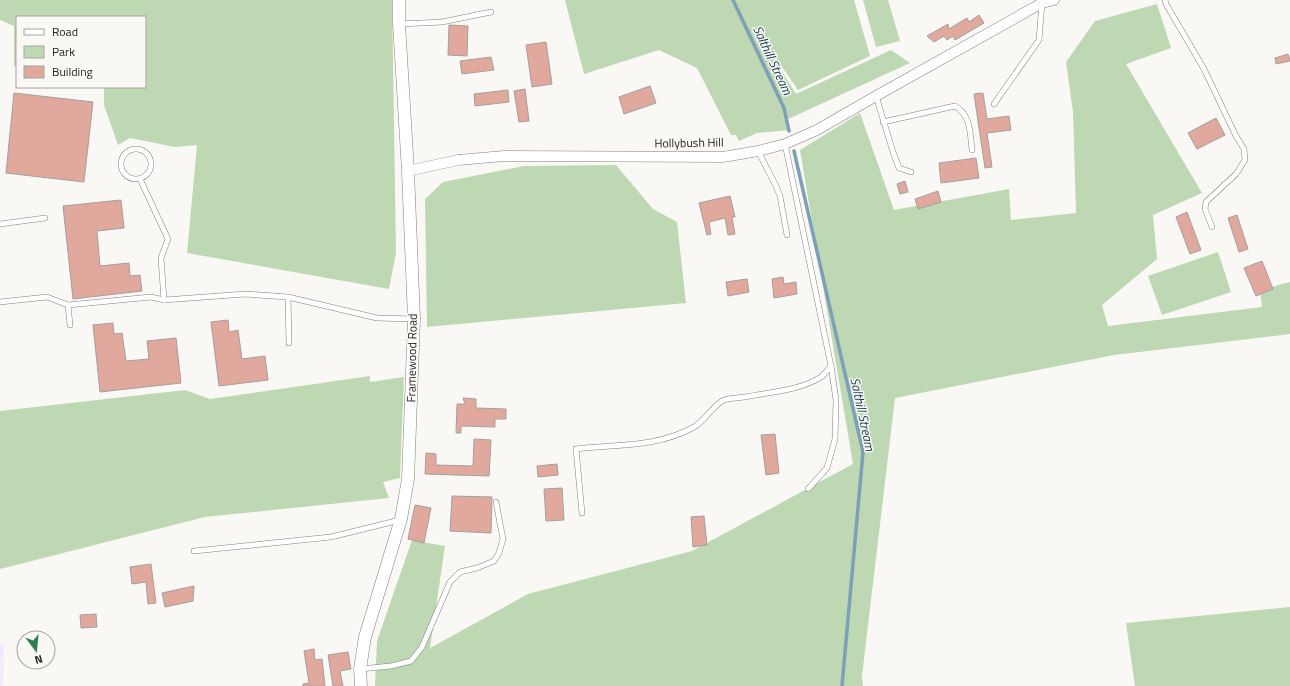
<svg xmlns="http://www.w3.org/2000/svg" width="1290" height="686" font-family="'Titillium Web',sans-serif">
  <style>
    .education { fill: #f4e9fe }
    .green { fill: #bfd8b4 }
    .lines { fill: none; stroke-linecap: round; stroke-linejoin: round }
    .stream { stroke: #7ca0b5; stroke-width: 3.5 }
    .building { fill: #e1a99e; stroke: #a49f9e }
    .service-casing { stroke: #81817d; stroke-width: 6 }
    .minor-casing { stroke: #81817d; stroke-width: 11 }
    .tertiary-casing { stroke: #81817d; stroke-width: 13 }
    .service { stroke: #fff; stroke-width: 5 }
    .minor { stroke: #fff; stroke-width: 10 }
    .tertiary { stroke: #fff; stroke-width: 12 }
    .labels { text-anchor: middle; stroke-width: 3; stroke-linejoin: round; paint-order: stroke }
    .street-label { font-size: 12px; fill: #272625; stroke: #f9f8f4 }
    .water-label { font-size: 13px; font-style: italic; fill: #174056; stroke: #f9f8f4 }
  </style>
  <rect width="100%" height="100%" fill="#f9f8f4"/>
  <path class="education" d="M 0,644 L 4,644 L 3,686 L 0,686 Z"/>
  <g class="green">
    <path d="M 0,0 L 392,0 L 396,253 L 389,289 L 187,253 L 197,145 L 175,147 L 130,138 L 118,145 L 104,105 L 104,87 L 145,87 L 145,17 L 17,17 L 17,66 L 14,66 L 14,26 L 0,20 Z"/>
    <path d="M 565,0 L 854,0 L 870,56 L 798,90 L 755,28 L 796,94 L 891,50 L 910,63 L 786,120 L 791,130 L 757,133 L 739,141 L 736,135 L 731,135 L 697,68 L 659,50 L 584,74 Z"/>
    <path d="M 863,0 L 888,0 L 900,41 L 876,47 Z"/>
    <path d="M 1157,4 L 1171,48 L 1126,64 L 1202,193 L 1153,215 L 1157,259 L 1102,305 L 1108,326 L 1262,307 L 1260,290 L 1290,282 L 1290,334 L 1114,355 L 895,398 L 862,676 L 863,686 L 375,686 L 377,641 L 412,540 L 445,546 L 430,648 L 528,594 L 692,551 L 853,464 L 800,150 L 860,113 L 894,210 L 1009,189 L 1011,220 L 1076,213 L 1073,112 L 1066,62 L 1095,21 Z"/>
    <path d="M 616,165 L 653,209 L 677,222 L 686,303 L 427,327 L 425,199 L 443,182 L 524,166 Z"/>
    <path d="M 1218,252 L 1231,292 L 1162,315 L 1148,276 Z"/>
    <path d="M 370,376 L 370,382 L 404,377 L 400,478 L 383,482 L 389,498 L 205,517 L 0,569 L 0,411 L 185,390 L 210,399 Z"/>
    <path d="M 1290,607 L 1290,686 L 1135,686 L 1126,623 Z"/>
  </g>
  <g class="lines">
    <g class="stream">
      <path d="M 733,0 L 784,108 L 789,131"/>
      <path d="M 794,151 L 863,452 L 842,686"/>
    </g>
  </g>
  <g class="building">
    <path d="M 979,15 L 984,23 L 955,40 L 953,36 L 947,40 L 944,36 L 934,42 L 927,36 L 948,24 L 949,29 L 967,18 L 969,22 Z"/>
    <path d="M 449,25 L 468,26 L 467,56 L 448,55 Z"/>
    <path d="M 546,42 L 552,84 L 532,87 L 526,45 Z"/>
    <path d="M 1288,54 L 1290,61 L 1276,64 L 1275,58 Z"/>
    <path d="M 491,57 L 494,70 L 462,74 L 460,61 Z"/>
    <path d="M 650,86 L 656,103 L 624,114 L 619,97 Z"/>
    <path d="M 525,89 L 529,121 L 519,122 L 514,91 Z"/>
    <path d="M 508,90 L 509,102 L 475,106 L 474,94 Z"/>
    <path d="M 14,93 L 93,102 L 84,182 L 6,173 Z"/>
    <path d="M 983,93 L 987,119 L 1009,116 L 1011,130 L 987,133 L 992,167 L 985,168 L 974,94 Z"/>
    <path d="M 1216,118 L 1225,135 L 1197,149 L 1188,133 Z"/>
    <path d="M 976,158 L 979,178 L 941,183 L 939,163 Z"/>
    <path d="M 905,181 L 908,192 L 900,194 L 897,184 Z"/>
    <path d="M 938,191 L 941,202 L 918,209 L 915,199 Z"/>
    <path d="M 730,196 L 735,217 L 732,217 L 735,234 L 728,235 L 725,218 L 709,222 L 711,234 L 707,235 L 699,203 Z"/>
    <path d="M 121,200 L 124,228 L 97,231 L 100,266 L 129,263 L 130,276 L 140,275 L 142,291 L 73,299 L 63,206 Z"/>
    <path d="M 1187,212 L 1201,250 L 1190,254 L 1176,217 Z"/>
    <path d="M 1237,215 L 1248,249 L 1239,252 L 1228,218 Z"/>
    <path d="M 1262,261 L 1273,289 L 1256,296 L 1244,268 Z"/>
    <path d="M 783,277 L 784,284 L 796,282 L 797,294 L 774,298 L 772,279 Z"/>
    <path d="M 747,279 L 749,292 L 728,296 L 726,282 Z"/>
    <path d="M 228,320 L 229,332 L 238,330 L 242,359 L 265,356 L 268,380 L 219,386 L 211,322 Z"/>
    <path d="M 113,323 L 114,334 L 122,333 L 126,361 L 149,359 L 147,341 L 176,338 L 181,383 L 100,392 L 93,325 Z"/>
    <path d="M 463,398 L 476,399 L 476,408 L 506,409 L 506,419 L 495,419 L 495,427 L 461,426 L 461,433 L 456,433 L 457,404 L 465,404 Z"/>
    <path d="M 775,434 L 779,473 L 766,475 L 761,435 Z"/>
    <path d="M 474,439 L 491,440 L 489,476 L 425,474 L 426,453 L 436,454 L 436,465 L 473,466 Z"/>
    <path d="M 557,464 L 558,475 L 538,477 L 537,466 Z"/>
    <path d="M 562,488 L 564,520 L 546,521 L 544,489 Z"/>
    <path d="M 452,496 L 492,497 L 491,533 L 450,531 Z"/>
    <path d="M 415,505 L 431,508 L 424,543 L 408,539 Z"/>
    <path d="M 704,516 L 707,545 L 693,547 L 691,517 Z"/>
    <path d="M 151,564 L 156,603 L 148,604 L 146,582 L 132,584 L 130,567 Z"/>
    <path d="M 194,586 L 193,601 L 165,607 L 162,593 Z"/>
    <path d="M 96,614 L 97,627 L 81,628 L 80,615 Z"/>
    <path d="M 314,649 L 315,660 L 322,659 L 325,686 L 303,686 L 303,684 L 309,683 L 304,651 Z"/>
    <path d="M 348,652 L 351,669 L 340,671 L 343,686 L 333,686 L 328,655 Z"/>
  </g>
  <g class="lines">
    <defs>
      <g id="service">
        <path d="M 1165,0 L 1166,4 L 1204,69 L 1236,136 L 1244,149 L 1245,160 L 1236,174 L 1206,202 L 1205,209 L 1212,227"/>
        <path d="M 400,24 L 442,22 L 491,12"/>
        <path d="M 876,96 L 893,152 L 899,168 L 911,172"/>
        <path d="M 994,104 L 1039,40 L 1042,3"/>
        <path d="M 883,122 L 955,106 C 971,115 970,133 972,150"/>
        <path d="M 785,144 L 831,366 L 836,400 L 835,439 L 827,468 L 808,489"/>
        <circle cx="136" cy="164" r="15"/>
        <path d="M 758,151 L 776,186 L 780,196 L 787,235"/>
        <path d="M 140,179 L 168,239 L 161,258 L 164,300"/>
        <path d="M 0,224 L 45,218"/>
        <path d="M 288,297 L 289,343"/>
        <path d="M 0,302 L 47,297 L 68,305 L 151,297 L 164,300 L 245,294 L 288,297 L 377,318 L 414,319"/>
        <path d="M 68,305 L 70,325"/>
        <path d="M 582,513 L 576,449 C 617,444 656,448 694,427 C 704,422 714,404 724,400 C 730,398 738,398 745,397 C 769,392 799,391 821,377 C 825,374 828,369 831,366"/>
        <path d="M 194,551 L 331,537 L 400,520"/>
        <path d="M 360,669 L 391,666 L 411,661 L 422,647 L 450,582 L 460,572 L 477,568 L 494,561 L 499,553 L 503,539 L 496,502"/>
      </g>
      <path id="minor" d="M 408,171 L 458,160 L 504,156 L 723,157 L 758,151 L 785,144 L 817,130 L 876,96 L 1042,3 L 1054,0"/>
      <path id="tertiary" d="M 361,686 L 360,669 L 365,637 L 401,519 L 408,479 L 414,319 L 408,171 L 399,24 L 399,0"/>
    </defs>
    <use href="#service" class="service-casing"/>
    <use href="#minor" class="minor-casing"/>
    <use href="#tertiary" class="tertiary-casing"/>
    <use href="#service" class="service"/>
    <use href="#minor" class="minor"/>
    <use href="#tertiary" class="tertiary"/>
  </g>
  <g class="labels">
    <g class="street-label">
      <text transform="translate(689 143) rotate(-1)" y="4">Hollybush Hill</text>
      <text transform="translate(412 358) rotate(-89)" y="4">Framewood Road</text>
    </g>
    <g class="water-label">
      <text transform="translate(773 60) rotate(65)" y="5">Salthill Stream</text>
      <text transform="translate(863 414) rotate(78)" y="5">Salthill Stream</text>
    </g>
  </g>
  <rect x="16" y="16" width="130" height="72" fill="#f9f8f4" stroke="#a5a4a1"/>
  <rect x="24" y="29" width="20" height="6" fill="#ffffff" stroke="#a5a4a1"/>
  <text x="52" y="36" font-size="12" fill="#272625">Road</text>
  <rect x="24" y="46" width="20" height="12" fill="#bfd8b4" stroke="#a5a4a1"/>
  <text x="52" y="56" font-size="12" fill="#272625">Park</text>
  <rect x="24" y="66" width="20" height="12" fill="#e1a99e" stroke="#a5a4a1"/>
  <text x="52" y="76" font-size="12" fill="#272625">Building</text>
  <g transform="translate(36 650) rotate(164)"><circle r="19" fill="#f9f8f4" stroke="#a5a4a1"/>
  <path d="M0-3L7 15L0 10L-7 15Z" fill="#2e8051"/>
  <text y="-6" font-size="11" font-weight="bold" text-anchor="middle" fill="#272625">N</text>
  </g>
</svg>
